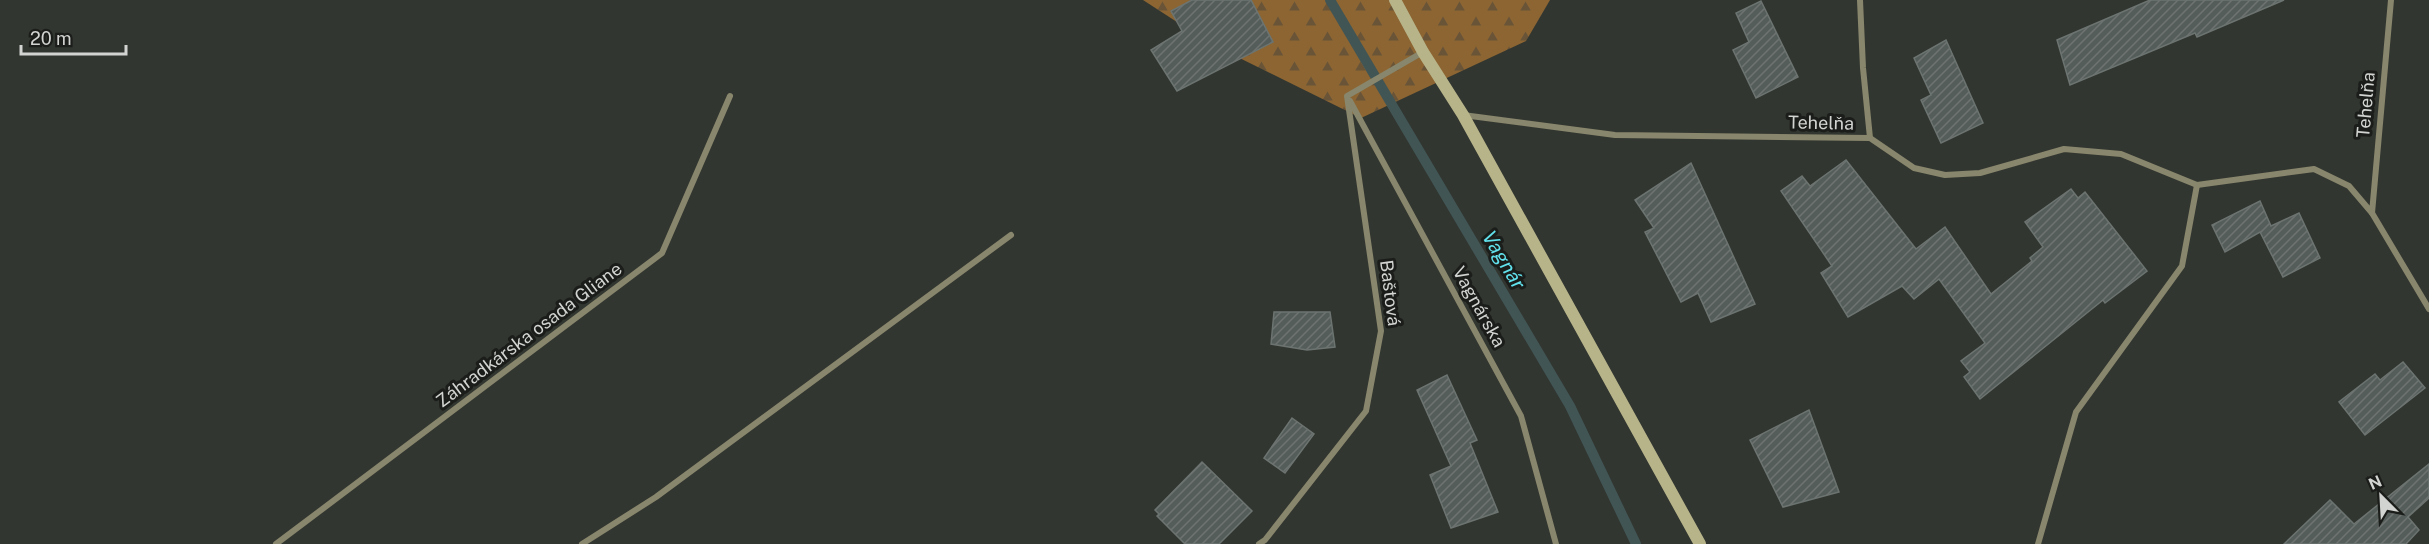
<svg xmlns="http://www.w3.org/2000/svg" width="2429" height="544" font-family="'Public Sans',sans-serif">
  <style>
    .forest { fill: url(#forest-firs) }
    .lines { fill: none; stroke-linecap: round; stroke-linejoin: round }
    .stream { stroke: #415555; stroke-width: 10 }
    .building { fill: url(#building-hatch); stroke: #6c7471; stroke-width: 1.5 }
    .street { stroke: #88866c; stroke-width: 6 }
    .secondary { stroke: #b7b48a; stroke-width: 12 }
    .labels { text-anchor: middle; stroke-width: 6; stroke-linejoin: round; paint-order: stroke }
    .street-label { font-size: 18px; fill: #d2d4d1; stroke: #1b1d1a }
    .water-label { font-size: 20px; font-style: italic; fill: #61e2ec; stroke: #1b1d1a }
  </style>
  <defs>
    <pattern id="forest-firs" width="22" height="20" patternUnits="userSpaceOnUse" patternTransform="scale(1.5)"><rect width="22" height="20" fill="#8c6532"/><path d="M5 1l3.5 6h-7zM16 11l3.5 6h-7z" fill="#695438"/></pattern>
    <pattern id="building-hatch" width="6" height="6" patternUnits="userSpaceOnUse" patternTransform="scale(1.5)"><rect width="6" height="6" fill="#555d5a"/><path d="M-1 1l2-2M0 6l6-6M5 7l2-2" fill="none" stroke="#6d7371"/></pattern>
  </defs>
  <rect width="100%" height="100%" fill="#323630"/>
  <path class="forest" d="M 1143,0 L 1550,0 L 1526,41 L 1361,118 L 1211,44 Z"/>
  <g class="lines">
    <path class="stream" d="M 1330,0 L 1570,406 L 1636,544"/>
  </g>
  <g class="building">
    <path d="M 1192,0 L 1251,0 L 1273,42 L 1177,91 L 1151,50 L 1182,31 L 1171,11 Z"/>
    <path d="M 2150,0 L 2284,0 L 2197,37 L 2195,33 L 2070,85 L 2057,40 Z"/>
    <path d="M 1761,1 L 1798,77 L 1756,98 L 1733,50 L 1749,42 L 1736,13 Z"/>
    <path d="M 1946,40 L 1983,123 L 1941,143 L 1921,100 L 1931,95 L 1914,58 Z"/>
    <path d="M 1846,160 L 1916,249 L 1945,227 L 1991,294 L 2032,261 L 2030,258 L 2043,247 L 2025,222 L 2071,189 L 2078,198 L 2085,192 L 2147,271 L 2105,303 L 2103,300 L 1980,399 L 1964,377 L 1970,372 L 1961,361 L 1985,343 L 1939,279 L 1914,299 L 1902,286 L 1848,317 L 1821,273 L 1832,266 L 1781,191 L 1802,176 L 1810,186 Z"/>
    <path d="M 1691,163 L 1755,304 L 1711,322 L 1698,293 L 1681,302 L 1645,232 L 1654,228 L 1635,200 Z"/>
    <path d="M 2260,201 L 2271,226 L 2299,213 L 2320,258 L 2283,277 L 2260,232 L 2225,252 L 2212,225 Z"/>
    <path d="M 1274,312 L 1330,312 L 1335,347 L 1307,350 L 1271,344 Z"/>
    <path d="M 2403,362 L 2425,388 L 2365,435 L 2339,402 L 2375,374 L 2380,380 Z"/>
    <path d="M 1447,375 L 1477,440 L 1470,443 L 1498,512 L 1451,528 L 1430,475 L 1451,466 L 1417,390 Z"/>
    <path d="M 1809,410 L 1839,492 L 1783,507 L 1750,440 Z"/>
    <path d="M 1292,418 L 1314,434 L 1285,473 L 1264,458 Z"/>
    <path d="M 1202,462 L 1252,511 L 1219,544 L 1185,544 L 1157,516 L 1159,514 L 1155,510 Z"/>
    <path d="M 2429,464 L 2429,498 L 2408,517 L 2419,530 L 2406,544 L 2284,544 L 2330,500 L 2354,524 Z"/>
  </g>
  <g class="lines">
    <g class="street">
      <path d="M 1860,0 L 1863,68 L 1870,138"/>
      <path d="M 1350,101 L 1521,416 L 1556,544"/>
      <path d="M 1463,115 L 1615,135 L 1870,138 L 1914,168 L 1945,175 L 1980,173 L 2064,149 L 2121,154 L 2197,185 L 2314,169 L 2349,186 L 2372,213 L 2391,0"/>
      <path d="M 2372,213 L 2429,309"/>
      <path d="M 276,544 L 662,253 L 730,96"/>
      <path d="M 582,544 L 656,497 L 1011,235"/>
      <path d="M 1259,544 L 1265,540 L 1366,411 L 1381,331 L 1347,96 L 1423,52"/>
      <path d="M 2038,544 L 2076,412 L 2182,266 L 2197,185"/>
    </g>
    <path class="secondary" d="M 1395,0 L 1423,52 L 1463,115 L 1700,544"/>
  </g>
  <g class="labels">
    <g class="street-label">
      <text transform="translate(2366 105) rotate(-85)" y="6">Tehelňa</text>
      <text transform="translate(1821 123) rotate(1)" y="6">Tehelňa</text>
      <text transform="translate(1390 293) rotate(83)" y="6">Baštová</text>
      <text transform="translate(1479 307) rotate(61)" y="6">Vagnárska</text>
      <text transform="translate(529 335) rotate(-37)" y="6">Záhradkárska osada Gliane</text>
    </g>
    <g class="water-label">
      <text transform="translate(1504 260) rotate(59)" y="7">Vagnár</text>
    </g>
  </g>
  <g transform="translate(2381 496) rotate(336)" stroke="#1b1d1a" stroke-width="4.5" paint-order="stroke">
  <path d="M0-4.5L10 22L0 15L-10 22Z" fill="#d2d4d1"/>
  <text y="-9" font-size="16" font-weight="bold" text-anchor="middle" fill="#d2d4d1">N</text>
  </g>
  <path d="M21 45v9h105v-9" fill="none" stroke="#d2d4d1" stroke-width="3"/>
  <text x="30" y="45" font-size="18" fill="#d2d4d1" stroke="#1b1d1a" stroke-width="4.5" paint-order="stroke">20 m</text>
</svg>
